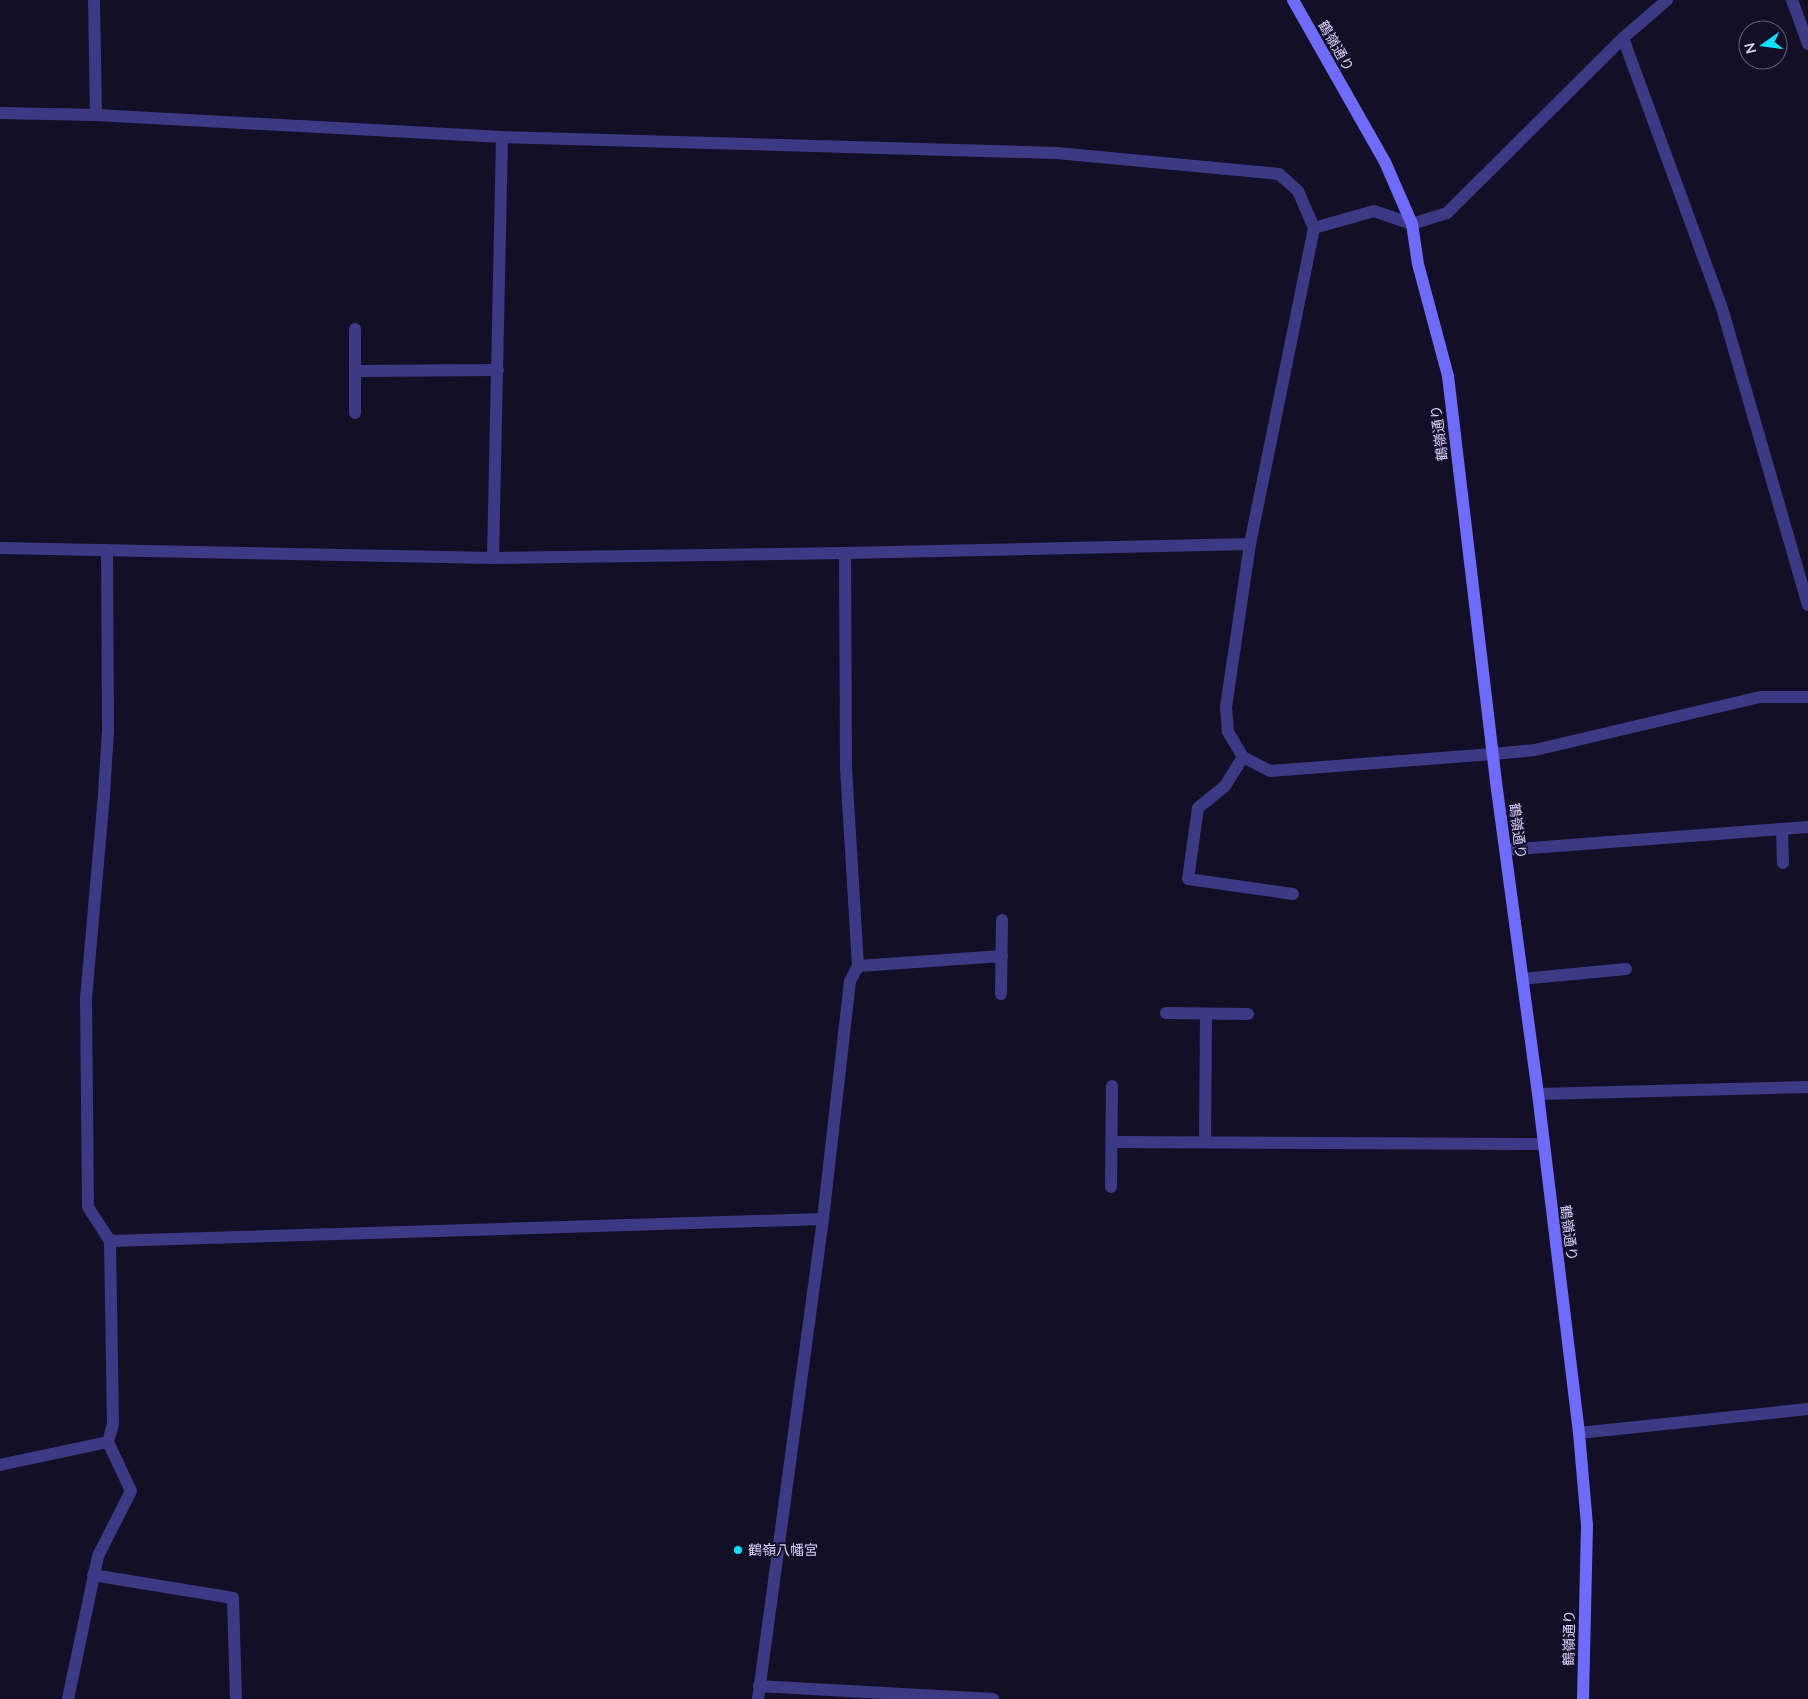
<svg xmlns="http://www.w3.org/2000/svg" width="1808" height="1699" font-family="Lato,'Noto Sans JP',sans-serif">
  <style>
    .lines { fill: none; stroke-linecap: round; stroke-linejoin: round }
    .lane { stroke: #3d3a85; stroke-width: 12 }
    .street { stroke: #3d3a85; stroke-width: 12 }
    .secondary { stroke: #6f6bff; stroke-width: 12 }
    .poi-dot { fill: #00e5ff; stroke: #130f26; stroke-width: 2 }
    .labels { text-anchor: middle; stroke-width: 4; stroke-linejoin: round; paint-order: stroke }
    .street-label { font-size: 14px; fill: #d9d4ff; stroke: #130f26 }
    .poi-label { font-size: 14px; fill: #d9d4ff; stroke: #130f26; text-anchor: start }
  </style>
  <rect width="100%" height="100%" fill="#130f26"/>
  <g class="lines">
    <g class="lane">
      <path d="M 1243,757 L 1225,786 L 1198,808 L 1188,879 L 1293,894"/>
      <path d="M 1782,829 L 1783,863"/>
      <path d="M 1505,850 L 1808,827"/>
      <path d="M 1522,979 L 1626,969"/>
      <path d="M 1538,1094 L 1808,1087"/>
      <path d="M 0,1465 L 108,1442 L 113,1424 L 110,1241"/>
      <path d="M 93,1575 L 233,1598 L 236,1699"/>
      <path d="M 68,1699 L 98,1556 L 131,1491 L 108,1442"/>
    </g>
    <g class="street">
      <path d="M 94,0 L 96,115"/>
      <path d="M 1792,0 L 1808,44"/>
      <path d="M 1623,38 L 1722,308 L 1808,605"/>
      <path d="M 0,113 L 96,115 L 502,137 L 1057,153 L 1279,174 L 1298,191 L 1314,228 L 1374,211 L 1412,224 L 1447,213 L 1623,38 L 1667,0"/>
      <path d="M 1314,228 L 1250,544 L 1226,707 L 1228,732 L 1243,757 L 1270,771 L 1493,754 L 1535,750 L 1760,697 L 1808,697"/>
      <path d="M 355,329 L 355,413"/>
      <path d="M 355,371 L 498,370"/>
      <path d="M 0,548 L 493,558 L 845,553 L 1250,544"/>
      <path d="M 107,550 L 108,730 L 104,795 L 86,998 L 88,1207 L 110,1241 L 823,1219"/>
      <path d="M 493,558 L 502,137"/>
      <path d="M 858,966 L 1002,956"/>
      <path d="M 1001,994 L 1002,920"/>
      <path d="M 1166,1013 L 1248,1014"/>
      <path d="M 1112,1142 L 1543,1144"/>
      <path d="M 1205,1142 L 1206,1014"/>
      <path d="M 1111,1187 L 1112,1086"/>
      <path d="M 1579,1433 L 1808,1409"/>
      <path d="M 759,1686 L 993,1699"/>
      <path d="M 758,1699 L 823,1219 L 850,981 L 858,966 L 846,768 L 845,553"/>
    </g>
    <path class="secondary" d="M 1293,0 L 1385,162 L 1412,224 L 1418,264 L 1448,376 L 1496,782 L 1538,1094 L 1579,1433 L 1587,1525 L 1583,1699"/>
  </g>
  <circle class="poi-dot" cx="738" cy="1550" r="5"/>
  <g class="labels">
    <g class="street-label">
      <text transform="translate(1336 46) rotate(60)" y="5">鶴嶺通り</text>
      <text transform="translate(1439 433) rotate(-97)" y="5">鶴嶺通り</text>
      <text transform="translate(1518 831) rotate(83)" y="5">鶴嶺通り</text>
      <text transform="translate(1569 1233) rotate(83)" y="5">鶴嶺通り</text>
      <text transform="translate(1569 1638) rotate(-89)" y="5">鶴嶺通り</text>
    </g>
    <g class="poi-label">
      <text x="748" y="1555">鶴嶺八幡宮</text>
    </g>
  </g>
  <g transform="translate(1763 45) rotate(256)"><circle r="24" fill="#130f26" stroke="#625e7d"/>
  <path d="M0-4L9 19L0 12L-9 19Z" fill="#00e5ff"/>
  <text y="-8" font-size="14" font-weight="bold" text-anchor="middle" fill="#d9d4ff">N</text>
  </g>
</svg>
